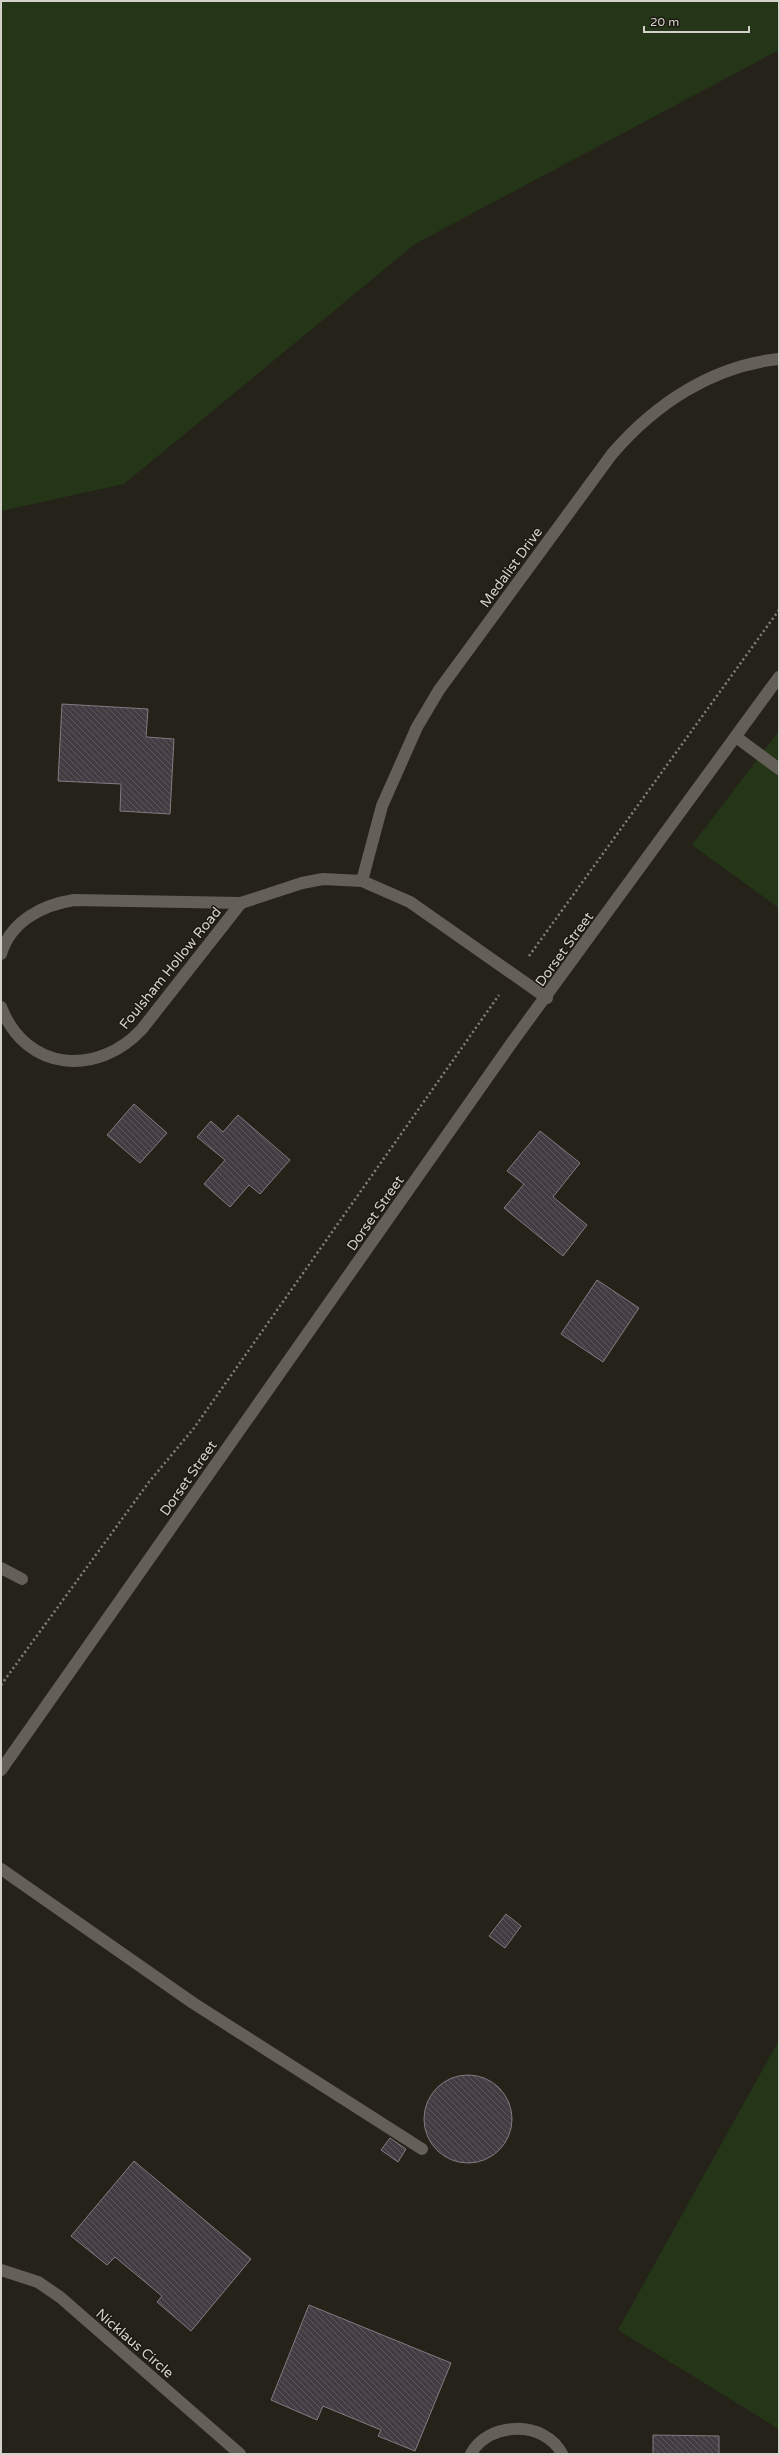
<svg xmlns="http://www.w3.org/2000/svg" width="780" height="2455" font-family="'Varela Round',sans-serif">
  <style>
    .grass { fill: #243617 }
    .building { fill: url(#building-back-hatch); stroke: #847b82 }
    .lines { fill: none; stroke-linecap: round; stroke-linejoin: round }
    .path { stroke: #83817a; stroke-width: 2.5; stroke-dasharray: 2 3; stroke-linecap: butt }
    .minor { stroke: #646057; stroke-width: 12 }
    .labels { text-anchor: middle; stroke-width: 3; stroke-linejoin: round; paint-order: stroke }
    .street-label { font-size: 14px; fill: #d3d1cc; stroke: #1c1911 }
  </style>
  <defs>
    <pattern id="building-back-hatch" width="6" height="6" patternUnits="userSpaceOnUse"><rect width="6" height="6" fill="#433c42"/><path d="M-1 5l2 2M0 0l6 6M5-1l2 2" fill="none" stroke="#5d575c"/></pattern>
  </defs>
  <rect width="100%" height="100%" fill="#25221a"/>
  <g class="grass">
    <path d="M 1,1 L 779,1 L 779,50 L 415,244 L 124,484 L 1,511 Z"/>
    <path d="M 779,731 L 779,908 L 692,845 Z"/>
    <path d="M 779,2040 L 779,2429 L 618,2330 Z"/>
  </g>
  <g class="building">
    <path d="M 62,704 L 148,709 L 146,737 L 174,739 L 170,814 L 120,811 L 121,784 L 58,781 Z"/>
    <path d="M 134,1104 L 167,1133 L 140,1163 L 107,1135 Z"/>
    <path d="M 238,1115 L 290,1160 L 260,1194 L 249,1185 L 230,1207 L 204,1184 L 225,1160 L 197,1137 L 211,1121 L 223,1132 Z"/>
    <path d="M 540,1131 L 580,1163 L 553,1197 L 587,1225 L 563,1256 L 504,1208 L 524,1184 L 507,1171 Z"/>
    <path d="M 597,1280 L 639,1308 L 603,1362 L 561,1334 Z"/>
    <path d="M 506,1914 L 521,1926 L 505,1948 L 489,1936 Z"/>
    <circle cx="468" cy="2119" r="44"/>
    <path d="M 390,2138 L 406,2149 L 398,2162 L 381,2150 Z"/>
    <path d="M 134,2161 L 251,2259 L 191,2331 L 157,2302 L 162,2296 L 115,2257 L 107,2265 L 71,2236 Z"/>
    <path d="M 309,2305 L 451,2363 L 415,2451 L 378,2436 L 381,2430 L 323,2406 L 317,2420 L 271,2400 Z"/>
    <path d="M 653,2435 L 719,2436 L 719,2454 L 653,2454 Z"/>
  </g>
  <g class="lines">
    <g class="path">
      <path d="M 529,956 L 779,610"/>
      <path d="M 1,1685 L 149,1482 L 194,1428 L 499,995"/>
    </g>
    <g class="minor">
      <path d="M 736,737 L 779,769"/>
      <path d="M 362,881 L 382,806 L 417,727 L 439,690 L 612,454 C 655,404 712,366 779,359"/>
      <path d="M 1,954 C 11,921 42,905 74,900 L 241,903 L 302,883 L 323,879 L 362,881 L 410,902 L 547,998"/>
      <path d="M 1,1007 C 26,1072 98,1077 142,1029 L 241,903"/>
      <path d="M 1,1568 L 22,1579"/>
      <path d="M 1,1770 L 513,1041 L 779,677"/>
      <path d="M 1,1869 L 193,2003 L 422,2149"/>
      <path d="M 1,2270 L 38,2282 L 60,2297 L 240,2454"/>
      <path d="M 471,2454 C 488,2421 545,2420 562,2454"/>
    </g>
  </g>
  <g class="labels">
    <g class="street-label">
      <text transform="translate(511 567) rotate(-54)" y="5">Medalist Drive</text>
      <text transform="translate(564 949) rotate(-54)" y="5">Dorset Street</text>
      <text transform="translate(170 968) rotate(-51)" y="5">Foulsham Hollow Road</text>
      <text transform="translate(375 1213) rotate(-55)" y="5">Dorset Street</text>
      <text transform="translate(188 1478) rotate(-55)" y="5">Dorset Street</text>
      <text transform="translate(135 2343) rotate(41)" y="5">Nicklaus Circle</text>
    </g>
  </g>
  <rect width="780" height="2455" fill="none" stroke="#d3d1cc" stroke-width="4"/>
  <path d="M644 26v6h105v-6" fill="none" stroke="#d3d1cc" stroke-width="2"/>
  <text x="650" y="26" font-size="12" fill="#d3d1cc" stroke="#1c1911" stroke-width="3" paint-order="stroke">20 m</text>
</svg>
